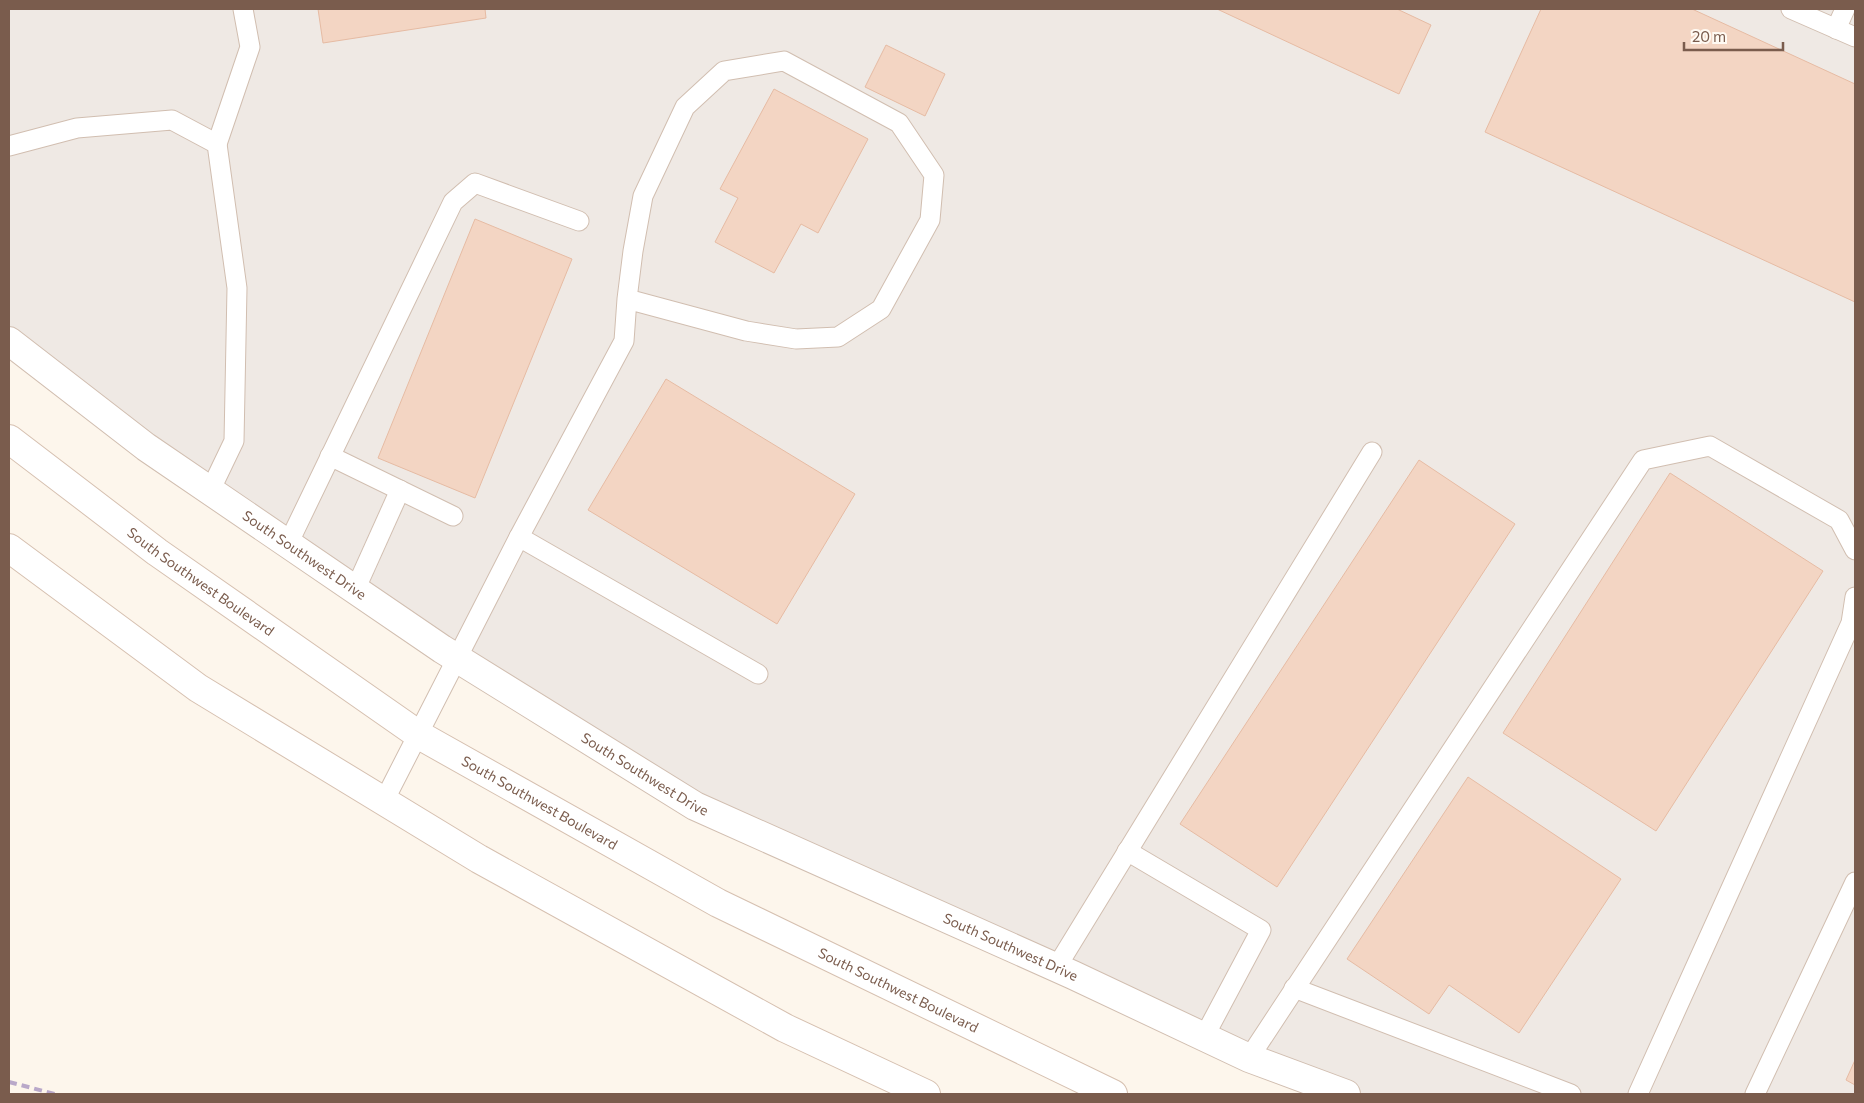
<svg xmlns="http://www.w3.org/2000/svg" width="1864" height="1103" font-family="Commissioner,sans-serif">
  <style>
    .industrial { fill: #efe9e4 }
    .building { fill: #f3d5c3; stroke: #e6bba3 }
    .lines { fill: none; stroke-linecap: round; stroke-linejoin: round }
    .lane-casing { stroke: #d1beb0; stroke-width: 21 }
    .street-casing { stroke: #d1beb0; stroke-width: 30 }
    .secondary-casing { stroke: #d6c0b0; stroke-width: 30 }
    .lane { stroke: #fff; stroke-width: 19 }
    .street { stroke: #fff; stroke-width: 28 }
    .secondary { stroke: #fff; stroke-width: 28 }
    .rail { stroke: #b9a8c9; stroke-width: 4; stroke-dasharray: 8 5; stroke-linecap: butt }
    .labels { text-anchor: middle; stroke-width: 4; stroke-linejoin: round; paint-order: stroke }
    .street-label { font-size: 14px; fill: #7a5c4d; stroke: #fffaf3 }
  </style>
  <rect width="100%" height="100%" fill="#fdf6ec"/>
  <path class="industrial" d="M 9,9 L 1855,9 L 1855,1094 L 1346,1094 L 695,806 L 458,660 L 9,330 Z"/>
  <g class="building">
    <path d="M 318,9 L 485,9 L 486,18 L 323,43 Z"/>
    <path d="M 1217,9 L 1397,9 L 1431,25 L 1399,94 Z"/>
    <path d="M 1541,9 L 1692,9 L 1855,84 L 1855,302 L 1485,132 Z"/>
    <path d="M 886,45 L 945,74 L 925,116 L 865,87 Z"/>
    <path d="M 774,89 L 868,139 L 818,233 L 801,224 L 774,273 L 715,242 L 738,198 L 720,189 Z"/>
    <path d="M 475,219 L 572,259 L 475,498 L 378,458 Z"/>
    <path d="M 666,379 L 855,494 L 777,624 L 588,510 Z"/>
    <path d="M 1419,460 L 1515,524 L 1277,887 L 1180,824 Z"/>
    <path d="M 1670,473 L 1823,571 L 1656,831 L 1503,733 Z"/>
    <path d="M 1468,777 L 1621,879 L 1519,1033 L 1449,985 L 1429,1014 L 1347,959 Z"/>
    <path d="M 1855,1060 L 1855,1085 L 1846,1080 Z"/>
  </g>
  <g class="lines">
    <defs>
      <g id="lane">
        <path d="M 1791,9 L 1855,37"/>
        <path d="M 1836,29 L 1845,9"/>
        <path d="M 217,144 L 250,47 L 243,9"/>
        <path d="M 9,146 L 77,128 L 172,120 L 217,144 L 237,288 L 234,441 L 210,491"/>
        <path d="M 330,456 L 453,516"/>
        <path d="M 519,537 L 758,674"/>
        <path d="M 288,544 L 453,202 L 475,183 L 579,221"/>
        <path d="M 355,590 L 400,490"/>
        <path d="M 384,801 L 519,537 L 624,341 L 627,299 L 633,251 L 643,196 L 685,107 L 724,71 L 784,61 L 899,123 L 934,175 L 930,220 L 881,309 L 838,337 L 796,339 L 746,331 L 627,299"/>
        <path d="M 1127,851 L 1261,930 L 1204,1037"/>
        <path d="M 1056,968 L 1372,452"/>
        <path d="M 1294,988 L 1571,1094"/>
        <path d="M 1249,1058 L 1643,460 L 1710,446 L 1839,520 L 1855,550"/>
        <path d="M 1638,1094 L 1851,623 L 1855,597"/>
        <path d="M 1755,1094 L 1855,882"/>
      </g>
      <g id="street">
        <path id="s1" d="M 9,341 L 146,447 L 442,649 L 695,806 L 1073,975 L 1249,1058 L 1346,1094"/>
      </g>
      <g id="secondary">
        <path id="s2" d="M 9,439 L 157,552 L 419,735 L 718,903 L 1113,1094"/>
        <path d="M 9,548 L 198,688 L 479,859 L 785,1028 L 926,1094"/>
      </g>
    </defs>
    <use href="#lane" class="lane-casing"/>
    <use href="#street" class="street-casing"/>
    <use href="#secondary" class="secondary-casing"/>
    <use href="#lane" class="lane"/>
    <use href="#street" class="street"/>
    <use href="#secondary" class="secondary"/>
    <path class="rail" d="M 9,1082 L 55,1094"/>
  </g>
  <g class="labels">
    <g class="street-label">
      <text dy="5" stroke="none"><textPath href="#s1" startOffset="365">South Southwest Drive</textPath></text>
      <text dy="5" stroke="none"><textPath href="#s2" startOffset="239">South Southwest Boulevard</textPath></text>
      <text dy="5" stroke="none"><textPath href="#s1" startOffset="770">South Southwest Drive</textPath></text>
      <text dy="5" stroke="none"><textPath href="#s2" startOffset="644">South Southwest Boulevard</textPath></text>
      <text dy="5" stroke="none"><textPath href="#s1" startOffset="1175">South Southwest Drive</textPath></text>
      <text dy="5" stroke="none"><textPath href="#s2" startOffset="1049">South Southwest Boulevard</textPath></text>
    </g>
  </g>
  <rect width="1864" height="1103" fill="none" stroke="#7a5c4d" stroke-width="20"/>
  <path d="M1684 42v8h99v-8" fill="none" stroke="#7a5c4d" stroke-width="2.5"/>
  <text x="1692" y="42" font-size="15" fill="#7a5c4d" stroke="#fffaf3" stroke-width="4" paint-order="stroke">20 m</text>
</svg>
